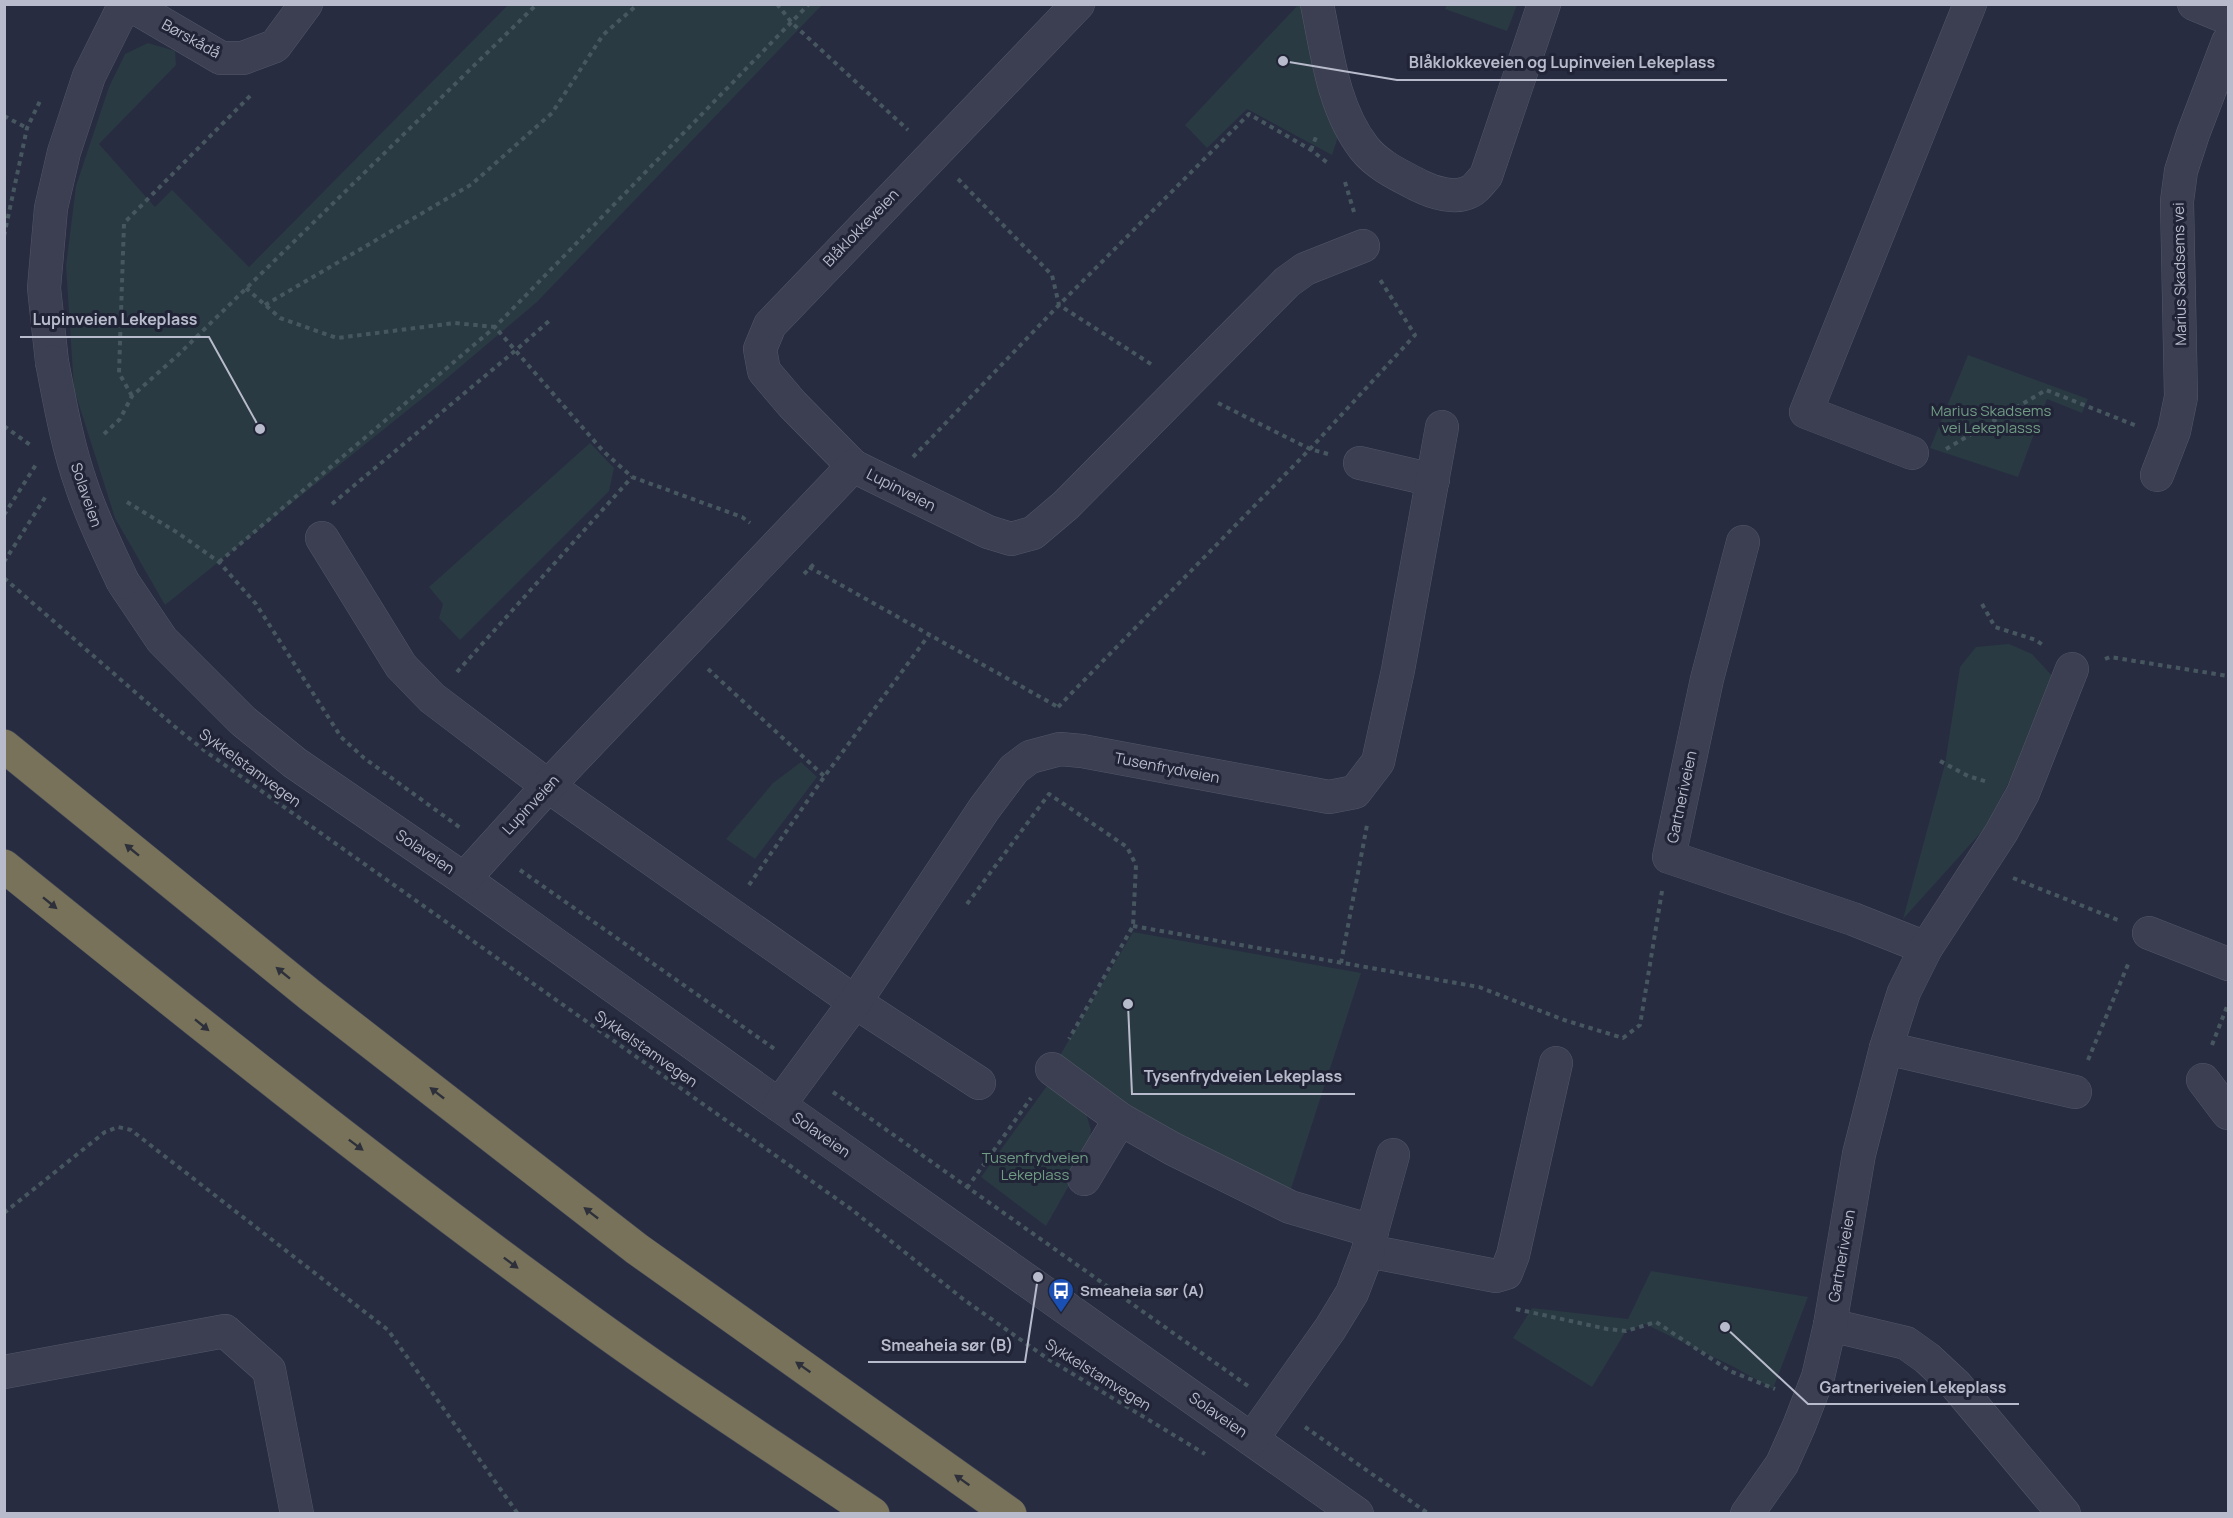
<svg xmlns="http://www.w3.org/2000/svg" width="2233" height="1518" font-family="Manrope,sans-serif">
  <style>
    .green { fill: #293a42 }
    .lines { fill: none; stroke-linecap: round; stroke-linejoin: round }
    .minor-casing { stroke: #535768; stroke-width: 34 }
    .highway-casing { stroke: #434758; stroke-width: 34 }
    .path { stroke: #47575f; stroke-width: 4; stroke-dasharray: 4.5 4.5; stroke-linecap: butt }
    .minor { stroke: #3b3f51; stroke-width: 33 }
    .highway { stroke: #777259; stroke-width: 33 }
    .minor-bridge-casing { stroke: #535768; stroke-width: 34; stroke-linecap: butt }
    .minor-bridge { stroke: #3b3f51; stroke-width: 33 }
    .oneway { fill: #2d303b }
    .labels { text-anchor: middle; stroke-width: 6; stroke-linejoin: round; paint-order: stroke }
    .street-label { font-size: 15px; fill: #b8bbcb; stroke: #202436 }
    .park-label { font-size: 15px; fill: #709b84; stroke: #202436 }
    .poi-label { font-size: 15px; font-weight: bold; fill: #b8bbcb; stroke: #202436; text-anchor: start }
    .leader { fill: none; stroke: #b8bbcb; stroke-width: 2 }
    .callout-dot { fill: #b8bbcb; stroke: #202436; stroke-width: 2 }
    .callout-label { font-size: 16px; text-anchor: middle; font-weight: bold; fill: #b8bbcb; stroke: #202436; stroke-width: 6; stroke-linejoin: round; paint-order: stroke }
  </style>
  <rect width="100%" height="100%" fill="#272c41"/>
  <g class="green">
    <path d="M 509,4 L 822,5 L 537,302 L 439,385 L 165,605 L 115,518 L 74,389 L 66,266 L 76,186 L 109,87 L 125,54 L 148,43 L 175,51 L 176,65 L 99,144 L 155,207 L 172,190 L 249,267 Z"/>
    <path d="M 1447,4 L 1517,4 L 1517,5 L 1507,31 L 1445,9 Z"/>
    <path d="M 1298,5 L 1304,5 L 1342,125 L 1332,155 L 1247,109 L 1207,148 L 1185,125 Z"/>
    <path d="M 1968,355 L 2088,399 L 2082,413 L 2047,399 L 2018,477 L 1930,448 Z"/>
    <path d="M 590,443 L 614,468 L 609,491 L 460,640 L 439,618 L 443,604 L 429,587 Z"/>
    <path d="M 2009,644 L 2032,654 L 2055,679 L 2027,747 L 1985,828 L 1903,919 L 1945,764 L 1960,667 L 1976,647 Z"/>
    <path d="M 801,762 L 817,777 L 755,859 L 726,839 L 773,783 Z"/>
    <path d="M 1133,932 L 1361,973 L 1290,1192 L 1123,1118 L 1056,1062 Z"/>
    <path d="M 1052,1079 L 1082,1100 L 1091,1130 L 1088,1152 L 1046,1226 L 981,1177 Z"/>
    <path d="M 1651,1271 L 1808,1297 L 1773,1389 L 1734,1367 L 1645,1324 L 1626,1331 L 1592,1387 L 1513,1338 L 1532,1308 L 1628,1319 Z"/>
  </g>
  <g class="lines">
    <defs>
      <g id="minor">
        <path d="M 129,4 L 221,58 L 243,58 L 275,46 L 306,4"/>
        <path d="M 1317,4 C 1327,52 1333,108 1364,148 C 1378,166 1401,176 1420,186 C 1434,193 1455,199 1469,192 C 1475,190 1481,181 1486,176 L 1544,4"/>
        <path d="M 2194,4 L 2228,18"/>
        <path d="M 52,362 L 44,288 L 51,208 L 64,152 L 89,76 L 125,4"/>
        <path d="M 1912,453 L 1806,412 L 1970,4"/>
        <path d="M 1360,463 L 1433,480"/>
        <path d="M 853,466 L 792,404 L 764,371 L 760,349 L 770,325 L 1078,4"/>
        <path d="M 2157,475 L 2174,431 L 2181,397 L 2177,201 L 2181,171 L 2193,134 L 2228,42"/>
        <path d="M 322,538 L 401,666 L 432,698 L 548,786 L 855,1002 L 979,1083"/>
        <path d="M 1743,542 L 1707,679 L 1669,857 L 1853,919 L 1926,948"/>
        <path d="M 123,582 L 162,640 L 243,721 L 295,763 L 464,879 L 779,1105 L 1357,1514"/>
        <path d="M 464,879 L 548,786 L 853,466 L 988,532 L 1011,539 L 1033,533 L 1066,505 L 1287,282 L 1305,269 L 1363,246"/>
        <path d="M 2149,933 L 2228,964"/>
        <path d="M 1886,1048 L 2075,1092"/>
        <path d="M 1052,1069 L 1120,1119 L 1173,1149 L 1290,1207 L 1372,1231"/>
        <path d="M 2203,1080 L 2228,1113"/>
        <path d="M 779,1105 L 855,1002 L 984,809 L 1014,769 L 1030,757 L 1060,749 L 1082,751 L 1329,797 L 1355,792 L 1378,762 L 1398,670 L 1442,427"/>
        <path d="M 1084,1179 L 1120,1119"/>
        <path d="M 1368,1251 L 1496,1276 L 1506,1273 L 1513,1255 L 1556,1063"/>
        <path d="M 1830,1325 L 1906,1343 L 1927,1358 L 1956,1385 L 2064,1514"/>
        <path d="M 4,1372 L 225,1331 L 269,1370 L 297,1514"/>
        <path d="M 1252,1439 L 1330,1329 L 1352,1293 L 1368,1251 L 1372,1231 L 1393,1155"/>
        <path d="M 1747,1514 L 1782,1464 L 1799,1426 L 1818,1377 L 1830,1325 L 1859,1154 L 1886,1048 L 1904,992 L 1926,948 L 2001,833 L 2023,793 L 2072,669"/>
      </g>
      <g id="highway">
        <path d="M 4,746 L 310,995 L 637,1249 L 1010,1514"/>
        <path d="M 4,866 C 191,1017 378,1167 572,1308 C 670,1380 772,1446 873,1514"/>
      </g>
    </defs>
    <use href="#minor" class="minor-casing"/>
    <use href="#highway" class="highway-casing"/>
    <g class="path">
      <path d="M 777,4 L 792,23 L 908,130"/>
      <path d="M 4,116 L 27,128"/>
      <path d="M 1311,150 L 1316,137"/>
      <path d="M 958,179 L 1052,275 L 1059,305 L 1154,366"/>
      <path d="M 1345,182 L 1354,212"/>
      <path d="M 4,236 L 27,128 L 40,101"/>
      <path d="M 246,288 L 280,318 L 337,338 L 455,323 L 495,327 L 603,451 L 632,477 L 742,517 L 750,523"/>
      <path d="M 265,305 L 472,184 L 552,113 L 603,35 L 638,4"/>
      <path d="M 132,396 L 119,373 L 124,223 L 252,94"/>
      <path d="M 1218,403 L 1310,449 L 1328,454"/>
      <path d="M 4,426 L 33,447"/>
      <path d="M 104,434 L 120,419 L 132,396 L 178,355 L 537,4"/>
      <path d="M 1946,449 L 2046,390 L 2137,426"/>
      <path d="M 913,457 L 1059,305 L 1249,114 L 1311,150 L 1329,164"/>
      <path d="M 127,502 L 178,533 L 219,562 L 256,604 L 341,737 L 364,758 L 462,829"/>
      <path d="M 332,504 L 516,350 L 549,321"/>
      <path d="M 4,515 L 37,463"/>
      <path d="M 4,562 L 46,496"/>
      <path d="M 219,562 L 495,327 L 809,4"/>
      <path d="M 809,567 L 1058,707"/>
      <path d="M 804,574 L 816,562"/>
      <path d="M 4,578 L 174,726 L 205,751 L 851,1209 L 963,1299 L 1048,1359 L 1205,1454"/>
      <path d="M 1982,604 L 1995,627 L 2036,640 L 2044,646"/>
      <path d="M 2105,659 L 2110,657 L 2228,676"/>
      <path d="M 708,669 L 824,776"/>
      <path d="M 457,672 L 632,477"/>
      <path d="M 1058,707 L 1310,449 L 1415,335 L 1379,278"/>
      <path d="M 1940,761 L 1968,776 L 1988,782"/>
      <path d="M 520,870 L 776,1050"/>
      <path d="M 2013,878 L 2118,920"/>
      <path d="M 749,885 L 824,777 L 929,635"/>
      <path d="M 967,904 L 1049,794 L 1127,847 L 1136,865 L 1133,926 L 1069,1039"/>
      <path d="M 1133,926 L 1479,987 L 1564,1020 L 1623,1038 L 1640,1025 L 1662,891"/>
      <path d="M 1341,963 L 1367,825"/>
      <path d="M 2212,1045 L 2228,1004"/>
      <path d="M 2088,1060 L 2129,962"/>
      <path d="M 833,1092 L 1248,1386"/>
      <path d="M 967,1188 L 1031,1098"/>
      <path d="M 4,1213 L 105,1132 L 118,1127 L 131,1130 L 388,1330 L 518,1514"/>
      <path d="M 1516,1309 L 1607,1329 L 1626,1331 L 1656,1322 L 1730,1371 L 1775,1389"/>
      <path d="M 1305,1427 L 1429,1514"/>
    </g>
    <use href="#minor" class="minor"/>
    <use href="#highway" class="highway"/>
    <defs>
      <path id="minor-bridge" d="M 52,362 C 60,403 67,444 81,484 C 92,518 108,550 123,582"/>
    </defs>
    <use href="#minor-bridge" class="minor-bridge-casing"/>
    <use href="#minor-bridge" class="minor-bridge"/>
  </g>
  <defs><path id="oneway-solid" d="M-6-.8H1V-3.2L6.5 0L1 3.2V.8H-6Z" transform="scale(1.5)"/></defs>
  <g class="oneway">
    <use href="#oneway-solid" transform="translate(132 850) rotate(-141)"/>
    <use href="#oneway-solid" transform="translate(50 903) rotate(39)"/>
    <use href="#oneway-solid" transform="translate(283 973) rotate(-141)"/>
    <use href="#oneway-solid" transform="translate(202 1025) rotate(39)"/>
    <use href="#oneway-solid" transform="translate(437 1093) rotate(-142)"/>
    <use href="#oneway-solid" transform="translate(356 1145) rotate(37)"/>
    <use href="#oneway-solid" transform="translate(591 1213) rotate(-142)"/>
    <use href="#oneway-solid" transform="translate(511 1263) rotate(37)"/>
    <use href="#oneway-solid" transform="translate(803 1367) rotate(-145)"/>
    <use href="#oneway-solid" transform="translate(962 1480) rotate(-145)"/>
  </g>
  <defs>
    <symbol id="bus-pin" viewBox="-11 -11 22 30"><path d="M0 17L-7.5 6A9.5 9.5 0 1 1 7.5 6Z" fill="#1a4fb4" stroke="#202436"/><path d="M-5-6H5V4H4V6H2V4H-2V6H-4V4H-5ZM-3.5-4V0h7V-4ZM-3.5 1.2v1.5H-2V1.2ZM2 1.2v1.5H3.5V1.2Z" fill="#fff"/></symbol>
  </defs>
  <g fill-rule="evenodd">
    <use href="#bus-pin" x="1046" y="1276" width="30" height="40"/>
  </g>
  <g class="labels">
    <g class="street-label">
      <text transform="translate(191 39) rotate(29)" y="5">Børskådå</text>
      <text transform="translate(861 228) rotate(-46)" y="5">Blåklokkeveien</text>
      <text transform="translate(2180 274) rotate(-91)" y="5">Marius Skadsems vei</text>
      <text transform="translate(901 490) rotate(27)" y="5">Lupinveien</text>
      <text transform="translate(86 495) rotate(71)" y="5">Solaveien</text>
      <text transform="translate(250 768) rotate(36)" y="5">Sykkelstamvegen</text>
      <text transform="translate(1167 768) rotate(11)" y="5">Tusenfrydveien</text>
      <text transform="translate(1682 797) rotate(-78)" y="5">Gartneriveien</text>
      <text transform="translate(531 805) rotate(-47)" y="5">Lupinveien</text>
      <text transform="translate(425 852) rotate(34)" y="5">Solaveien</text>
      <text transform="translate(646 1049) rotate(35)" y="5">Sykkelstamvegen</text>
      <text transform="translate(821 1135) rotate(35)" y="5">Solaveien</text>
      <text transform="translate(1842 1256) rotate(-80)" y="5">Gartneriveien</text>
      <text transform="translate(1098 1375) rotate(32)" y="5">Sykkelstamvegen</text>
      <text transform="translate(1218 1415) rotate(35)" y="5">Solaveien</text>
    </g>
    <g class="park-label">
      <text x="1991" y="416">Marius Skadsems<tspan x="1991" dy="17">vei Lekeplasss</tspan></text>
      <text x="1035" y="1163">Tusenfrydveien<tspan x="1035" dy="17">Lekeplass</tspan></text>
    </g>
    <g class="poi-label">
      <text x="1080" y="1296">Smeaheia sør (A)</text>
    </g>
  </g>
  <path class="leader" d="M1283 61L1397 80H1727M260 429L209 337H20M1128 1004L1132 1094H1355M1038 1277L1025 1362H868M1725 1327L1808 1404H2019"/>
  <g class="callout-dot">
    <circle cx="1283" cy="61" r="6"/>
    <circle cx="260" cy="429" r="6"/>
    <circle cx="1128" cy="1004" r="6"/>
    <circle cx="1038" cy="1277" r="6"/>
    <circle cx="1725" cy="1327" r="6"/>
  </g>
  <g class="callout-label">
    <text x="1562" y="68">Blåklokkeveien og Lupinveien Lekeplass</text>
    <text x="115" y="325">Lupinveien Lekeplass</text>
    <text x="1243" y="1082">Tysenfrydveien Lekeplass</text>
    <text x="947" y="1351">Smeaheia sør (B)</text>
    <text x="1913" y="1393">Gartneriveien Lekeplass</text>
  </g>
  <rect width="2233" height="1518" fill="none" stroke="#b8bbcb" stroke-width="12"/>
</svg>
